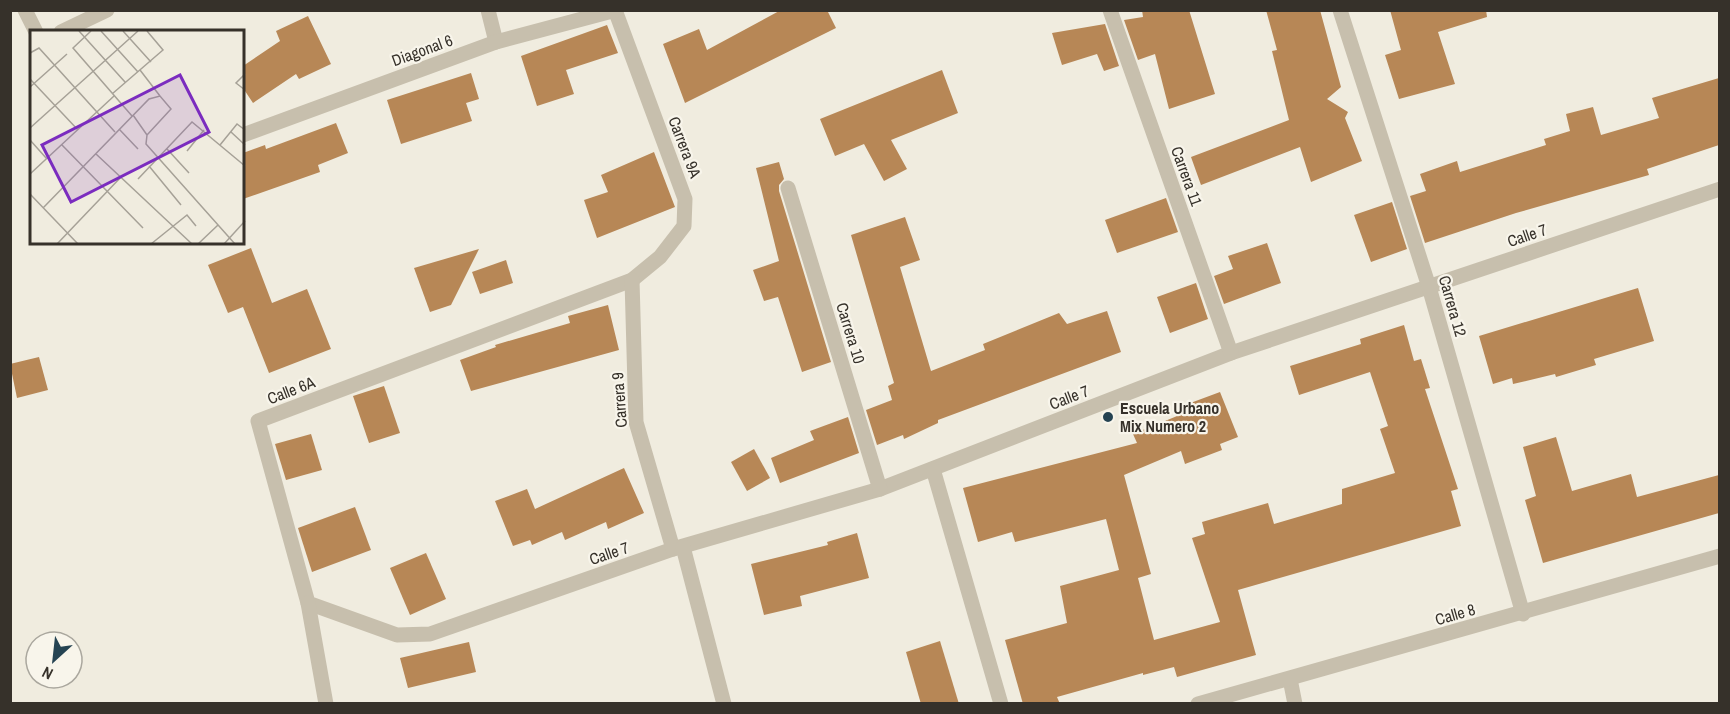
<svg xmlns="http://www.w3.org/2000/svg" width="1730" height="714" font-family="'Archivo Narrow',sans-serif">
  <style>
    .building { fill: #b78756 }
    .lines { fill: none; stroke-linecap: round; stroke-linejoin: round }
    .minor { stroke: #c7bfad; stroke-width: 15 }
    .poi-dot { fill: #254352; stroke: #f8f5eb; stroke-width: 2 }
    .labels { text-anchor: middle; stroke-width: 4.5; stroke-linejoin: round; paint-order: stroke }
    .street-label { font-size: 16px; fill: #36312a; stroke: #f8f5eb }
    .poi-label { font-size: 16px; font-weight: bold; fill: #36312a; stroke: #f8f5eb; text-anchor: start }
    .inset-road { fill: none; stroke: #a6a197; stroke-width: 1.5 }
    .view { fill: #7b2cbf; fill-opacity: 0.15; stroke: #7b2cbf; stroke-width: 3 }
    .inset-edge { fill: none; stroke: #36312a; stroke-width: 3 }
  </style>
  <rect width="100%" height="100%" fill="#f0ecdf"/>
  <g class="building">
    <path d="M 781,10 L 827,10 L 836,28 L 685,103 L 663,44 L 699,29 L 707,50 Z"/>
    <path d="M 1142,10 L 1189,10 L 1215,94 L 1169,109 L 1155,54 L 1138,60 L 1124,20 L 1143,17 Z"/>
    <path d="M 1266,10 L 1320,10 L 1341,87 L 1327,99 L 1348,112 L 1345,118 L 1362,161 L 1311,182 L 1300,147 L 1201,185 L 1191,157 L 1289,120 L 1272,51 L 1277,50 Z"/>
    <path d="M 1390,10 L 1486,10 L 1487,17 L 1438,32 L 1455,84 L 1399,99 L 1385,55 L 1401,50 Z"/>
    <path d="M 308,16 L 331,64 L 299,79 L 296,74 L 253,103 L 243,88 L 243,66 L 280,41 L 276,31 Z"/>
    <path d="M 1105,24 L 1119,66 L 1104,71 L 1097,54 L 1062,65 L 1052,33 Z"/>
    <path d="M 607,25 L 618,53 L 566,70 L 574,94 L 537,106 L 521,56 Z"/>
    <path d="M 942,70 L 958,113 L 891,140 L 907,169 L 884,181 L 864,144 L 835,156 L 820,119 Z"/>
    <path d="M 471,73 L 479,99 L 466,103 L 472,121 L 401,144 L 387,100 Z"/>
    <path d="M 1719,78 L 1719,145 L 1647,169 L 1649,175 L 1516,213 L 1425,243 L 1410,196 L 1426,191 L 1420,174 L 1457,161 L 1460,172 L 1546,145 L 1544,139 L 1570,131 L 1566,114 L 1593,107 L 1601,135 L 1659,118 L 1652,98 Z"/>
    <path d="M 336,123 L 348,153 L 318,165 L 320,172 L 243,199 L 243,153 L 265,145 L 266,149 Z"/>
    <path d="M 654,152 L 675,207 L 597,238 L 584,200 L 608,192 L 601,175 Z"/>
    <path d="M 779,162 L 784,179 L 779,185 L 779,191 L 831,362 L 802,372 L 778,297 L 764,301 L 753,270 L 779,261 L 756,168 Z"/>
    <path d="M 1166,198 L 1178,232 L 1117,253 L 1105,220 Z"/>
    <path d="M 1392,202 L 1407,249 L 1371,262 L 1354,215 Z"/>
    <path d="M 905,217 L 920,260 L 900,267 L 931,371 L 985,350 L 983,344 L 1059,313 L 1067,324 L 1107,311 L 1121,352 L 938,420 L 938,423 L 904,439 L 903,435 L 877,445 L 866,410 L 892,400 L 888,386 L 894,383 L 851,235 Z"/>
    <path d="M 1267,243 L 1281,283 L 1224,304 L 1214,276 L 1233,269 L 1228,256 Z"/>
    <path d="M 251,248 L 272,303 L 307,289 L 331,349 L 269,373 L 243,307 L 228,313 L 208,265 Z"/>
    <path d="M 479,249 L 451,305 L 430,312 L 414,268 Z"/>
    <path d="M 506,260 L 513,283 L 480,294 L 472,272 Z"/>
    <path d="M 1196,283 L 1208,319 L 1170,333 L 1157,297 Z"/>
    <path d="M 1638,288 L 1654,341 L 1594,359 L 1596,365 L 1556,377 L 1555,374 L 1513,384 L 1512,378 L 1493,384 L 1479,336 Z"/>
    <path d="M 608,305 L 619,350 L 471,391 L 460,360 L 496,347 L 495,345 L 570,323 L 568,316 Z"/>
    <path d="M 1404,325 L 1414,361 L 1421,359 L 1430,388 L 1425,389 L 1458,489 L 1451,491 L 1461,526 L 1238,590 L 1256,655 L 1177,677 L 1174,667 L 1143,675 L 1143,673 L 1057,697 L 1060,704 L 1023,704 L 1005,640 L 1067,623 L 1060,586 L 1119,570 L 1106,519 L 1015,542 L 1012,532 L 978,542 L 963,488 L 1137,443 L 1133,434 L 1187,412 L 1185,405 L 1220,392 L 1238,437 L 1220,444 L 1222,450 L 1185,464 L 1181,451 L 1124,475 L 1151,574 L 1138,578 L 1154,640 L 1220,622 L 1192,538 L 1205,534 L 1202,522 L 1268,503 L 1274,524 L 1342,504 L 1342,489 L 1395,473 L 1380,429 L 1388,426 L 1370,372 L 1299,395 L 1290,366 L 1361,344 L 1360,339 Z"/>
    <path d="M 39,357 L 48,390 L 17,398 L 10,364 Z"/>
    <path d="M 384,386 L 400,433 L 369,443 L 353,396 Z"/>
    <path d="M 848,417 L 859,453 L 780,483 L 771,458 L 814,440 L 810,431 Z"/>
    <path d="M 311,434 L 322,470 L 286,480 L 275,444 Z"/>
    <path d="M 1556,437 L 1572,491 L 1631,474 L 1637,497 L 1719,475 L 1719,513 L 1543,563 L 1525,500 L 1536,496 L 1523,447 Z"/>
    <path d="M 754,449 L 770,478 L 747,491 L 731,462 Z"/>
    <path d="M 624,468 L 644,513 L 608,529 L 606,522 L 565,540 L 562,532 L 532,545 L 530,540 L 513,546 L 495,501 L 527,489 L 535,509 Z"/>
    <path d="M 355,507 L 371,550 L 312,572 L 298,528 Z"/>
    <path d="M 857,533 L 869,578 L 800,596 L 802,606 L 764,615 L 751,564 L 828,545 L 827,542 Z"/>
    <path d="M 426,553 L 446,599 L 410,615 L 390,568 Z"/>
    <path d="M 940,641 L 959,704 L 921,704 L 906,652 Z"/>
    <path d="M 469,642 L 476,672 L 408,688 L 400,658 Z"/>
  </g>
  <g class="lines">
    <g class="minor">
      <path d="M 25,10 L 36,32"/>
      <path d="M 488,10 L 496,42"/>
      <path d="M 615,10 L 685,199 L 684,226 L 660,257 L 632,280 L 258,421 L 308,603 L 397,635 L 430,634 L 673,549 L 880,489 L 1231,353 L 1720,189"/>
      <path d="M 1110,10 L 1231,353"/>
      <path d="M 1340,10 L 1429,287 L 1523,614"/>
      <path d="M 61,32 L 107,10"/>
      <path d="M 243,135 L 496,42 L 616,10"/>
      <path d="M 788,188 L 880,489"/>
      <path d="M 632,280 L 636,422 L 673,549"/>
      <path d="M 933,469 L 1001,704"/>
      <path d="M 683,547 L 724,704"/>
      <path d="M 308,603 L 326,704"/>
      <path d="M 1290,679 L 1295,704"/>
      <path d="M 1198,704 L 1720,556"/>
    </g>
  </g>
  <circle class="poi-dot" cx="1108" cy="417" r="6"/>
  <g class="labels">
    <g class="street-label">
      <text transform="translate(422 50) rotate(-20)" y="6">Diagonal 6</text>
      <text transform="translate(685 147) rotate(69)" y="6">Carrera 9A</text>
      <text transform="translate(1187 176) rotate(70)" y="6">Carrera 11</text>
      <text transform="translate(1527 235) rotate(-19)" y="6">Calle 7</text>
      <text transform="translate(1453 306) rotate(74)" y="6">Carrera 12</text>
      <text transform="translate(851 333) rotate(73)" y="6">Carrera 10</text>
      <text transform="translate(291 390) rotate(-21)" y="6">Calle 6A</text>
      <text transform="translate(1069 397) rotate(-21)" y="6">Calle 7</text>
      <text transform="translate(619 400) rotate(-94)" y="6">Carrera 9</text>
      <text transform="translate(609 553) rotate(-19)" y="6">Calle 7</text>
      <text transform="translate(1455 614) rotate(-16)" y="6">Calle 8</text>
    </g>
    <g class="poi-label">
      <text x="1120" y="414">Escuela Urbano<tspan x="1120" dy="18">Mix Numero 2</tspan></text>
    </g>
  </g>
  <g transform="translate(30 30)">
    <rect width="214" height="214" fill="#f0ecdf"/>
    <path class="inset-road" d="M 49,1 L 95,52M 61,1 L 43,18 L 102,86M 71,1 L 108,42M 93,1 L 121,32M 0,23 L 9,18 L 85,102M 110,40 L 130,66M 215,44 L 206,53 L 215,60M 0,49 L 48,100M 0,57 L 37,24M 82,64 L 133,20 L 117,1M 103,85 L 117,105M 0,98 L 108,1M 89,99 L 108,119M 201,102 L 215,115M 117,105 L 116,114 L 205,214M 0,110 L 17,129M 32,115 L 113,198M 190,115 L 207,94 L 215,100M 137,119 L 159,143M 157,121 L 174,100M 66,124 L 162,214M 119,136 L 151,175M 0,144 L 84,66M 108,149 L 162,92 L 215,136M 0,164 L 48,214M 13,178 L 119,69 L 130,66 L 141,79 L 117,105M 27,214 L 91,147M 121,214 L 157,185 L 166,196M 168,214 L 188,195M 194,214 L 215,191"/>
    <path class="view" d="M 150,45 L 179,102 L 41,172 L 12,115 Z"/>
    <rect width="214" height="214" class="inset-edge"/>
  </g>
  <rect width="1730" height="714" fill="none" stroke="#36312a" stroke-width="24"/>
  <g transform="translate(54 660) rotate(207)"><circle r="28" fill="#f8f5eb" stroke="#aaa79e" stroke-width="1.5"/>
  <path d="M0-4.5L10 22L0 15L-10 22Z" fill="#254352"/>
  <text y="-9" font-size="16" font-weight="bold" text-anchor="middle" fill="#36312a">N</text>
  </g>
</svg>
